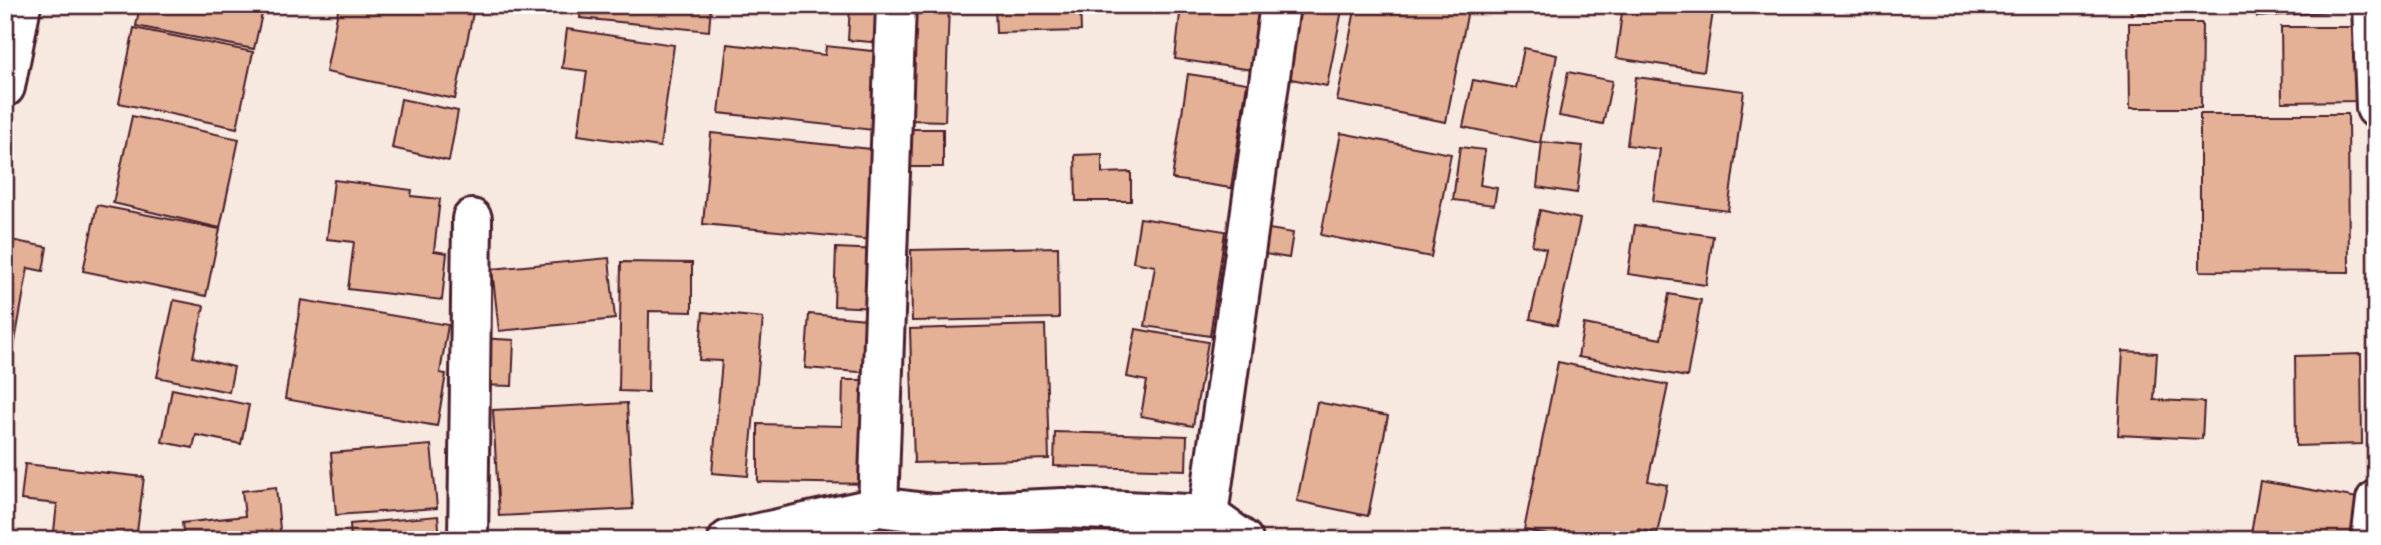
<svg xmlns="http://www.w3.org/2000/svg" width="2381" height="545" font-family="Caveat,sans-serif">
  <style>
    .building { fill: #e4b196; stroke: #4a1f2b; stroke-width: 2 }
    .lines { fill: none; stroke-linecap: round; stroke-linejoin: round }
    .minor-casing { stroke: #4a1f2b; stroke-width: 44 }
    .minor { stroke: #fff; stroke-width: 38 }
  </style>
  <rect width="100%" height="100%" fill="#f7e8e0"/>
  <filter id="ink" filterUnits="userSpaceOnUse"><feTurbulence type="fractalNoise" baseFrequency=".0143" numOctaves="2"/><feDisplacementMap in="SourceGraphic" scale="14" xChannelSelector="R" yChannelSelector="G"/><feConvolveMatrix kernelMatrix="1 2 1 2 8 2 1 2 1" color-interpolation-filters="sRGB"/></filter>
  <g filter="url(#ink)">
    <g class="building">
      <path d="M 140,5 L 264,5 L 254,49 L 136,26 Z"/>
      <path d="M 339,5 L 460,5 L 474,8 L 455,99 L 326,72 Z"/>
      <path d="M 581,5 L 711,5 L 709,31 L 580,18 Z"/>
      <path d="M 850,5 L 886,5 L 883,43 L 848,40 Z"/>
      <path d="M 914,5 L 949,5 L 945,121 L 910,120 Z"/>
      <path d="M 995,5 L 1080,5 L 1081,31 L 996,33 Z"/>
      <path d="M 1181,5 L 1262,5 L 1253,70 L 1175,59 Z"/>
      <path d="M 1290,5 L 1343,5 L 1327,86 L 1276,76 Z"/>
      <path d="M 1356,5 L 1469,5 L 1446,122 L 1337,101 Z"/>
      <path d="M 1623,5 L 1714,5 L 1704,71 L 1616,58 Z"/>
      <path d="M 1725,5 L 1762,5 L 1761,13 L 1725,9 Z"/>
      <path d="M 2130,5 L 2171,5 L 2172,12 L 2131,14 Z"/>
      <path d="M 2256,5 L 2357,5 L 2358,9 L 2257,17 Z"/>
      <path d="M 2129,23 L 2202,23 L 2201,108 L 2130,108 Z"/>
      <path d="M 2281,27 L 2358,27 L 2359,101 L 2282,102 Z"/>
      <path d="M 134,28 L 253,52 L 237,128 L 119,103 Z"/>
      <path d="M 567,29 L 674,45 L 660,147 L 578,135 L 587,71 L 562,68 Z"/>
      <path d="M 727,44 L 825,55 L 826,46 L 881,52 L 873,130 L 719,113 Z"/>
      <path d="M 1524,48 L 1557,55 L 1540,143 L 1463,127 L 1473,80 L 1516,88 Z"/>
      <path d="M 1568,72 L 1612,81 L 1603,124 L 1559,116 Z"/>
      <path d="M 1188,74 L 1247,83 L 1231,188 L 1172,179 Z"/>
      <path d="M 1636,77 L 1744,91 L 1728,211 L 1653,201 L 1660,149 L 1627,145 Z"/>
      <path d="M 401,99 L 458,111 L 449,161 L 392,148 Z"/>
      <path d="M 2200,114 L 2348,114 L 2349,272 L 2200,271 Z"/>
      <path d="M 132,116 L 239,139 L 220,228 L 113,203 Z"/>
      <rect x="910" y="129" width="33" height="38"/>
      <path d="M 711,133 L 881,150 L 873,240 L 703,224 Z"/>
      <path d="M 1341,133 L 1451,154 L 1431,257 L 1321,235 Z"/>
      <path d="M 1542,142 L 1583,146 L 1577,193 L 1537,187 Z"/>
      <path d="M 1460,147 L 1485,150 L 1480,185 L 1497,188 L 1494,205 L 1453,200 Z"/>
      <path d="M 1102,154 L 1102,173 L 1131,172 L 1131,201 L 1076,201 L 1075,155 Z"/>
      <path d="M 334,180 L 412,190 L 411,196 L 440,199 L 434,251 L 447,253 L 442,300 L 348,289 L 354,242 L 327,239 Z"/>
      <path d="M 97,205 L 220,229 L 206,296 L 83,271 Z"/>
      <path d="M 1540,210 L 1580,219 L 1557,325 L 1530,319 L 1546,249 L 1532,245 Z"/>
      <path d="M 1140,218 L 1225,231 L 1210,336 L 1145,326 L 1155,266 L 1133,262 Z"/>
      <path d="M 1635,225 L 1713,236 L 1706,285 L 1628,274 Z"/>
      <path d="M 1257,227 L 1293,233 L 1289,258 L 1253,252 Z"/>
      <path d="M 5,239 L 47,247 L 43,271 L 28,268 L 14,347 L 5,345 Z"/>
      <path d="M 1058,247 L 1059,318 L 912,321 L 911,250 Z"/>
      <path d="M 836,248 L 880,250 L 877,308 L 834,306 Z"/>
      <path d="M 609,258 L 615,319 L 499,331 L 492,269 Z"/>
      <path d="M 621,262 L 692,263 L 692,312 L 649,311 L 648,392 L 619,391 Z"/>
      <path d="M 1669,294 L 1701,300 L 1687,377 L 1578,357 L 1584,324 L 1661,339 Z"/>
      <path d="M 174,300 L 204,306 L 193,357 L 234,367 L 229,392 L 157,377 Z"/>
      <path d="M 301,300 L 448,325 L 440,373 L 446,374 L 437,426 L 285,399 Z"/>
      <path d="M 703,312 L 763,318 L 748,476 L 712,473 L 722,361 L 699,360 Z"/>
      <path d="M 809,314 L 878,320 L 873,373 L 805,368 Z"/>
      <path d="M 1045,325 L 1049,459 L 914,463 L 910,329 Z"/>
      <path d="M 1136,329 L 1208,342 L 1193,426 L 1141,416 L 1147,381 L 1127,377 Z"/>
      <path d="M 478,338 L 514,340 L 512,386 L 476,385 Z"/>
      <path d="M 2123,351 L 2157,353 L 2154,400 L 2204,402 L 2202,439 L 2118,435 Z"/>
      <path d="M 2361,354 L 2362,444 L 2296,446 L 2295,356 Z"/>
      <path d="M 1558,362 L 1668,385 L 1648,481 L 1667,485 L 1657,534 L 1638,529 L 1636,540 L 1571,540 L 1524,530 Z"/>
      <path d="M 843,380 L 873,380 L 872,484 L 758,482 L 758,424 L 842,426 Z"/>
      <path d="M 172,389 L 249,405 L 241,444 L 196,435 L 193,448 L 162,442 Z"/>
      <path d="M 1317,402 L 1388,416 L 1368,516 L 1297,501 Z"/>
      <path d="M 627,403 L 633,509 L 499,516 L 493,410 Z"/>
      <path d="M 1055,432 L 1187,436 L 1186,470 L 1054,466 Z"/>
      <path d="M 431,445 L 437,508 L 336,515 L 331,453 Z"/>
      <path d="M 25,464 L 144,477 L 136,540 L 53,540 L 57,504 L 21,500 Z"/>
      <path d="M 2260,481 L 2364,499 L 2358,540 L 2250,540 Z"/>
      <path d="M 276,487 L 281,540 L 184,540 L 182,523 L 245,516 L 242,491 Z"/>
      <path d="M 438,516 L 440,540 L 351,540 L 350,524 Z"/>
    </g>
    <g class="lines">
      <defs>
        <g id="minor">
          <path d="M 2372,5 L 2376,108"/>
          <path d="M 5,87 L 21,5"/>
          <path d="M 878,507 L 896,5"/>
          <path d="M 1208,515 L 1280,5"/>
          <path d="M 468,540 L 472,219"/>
          <path d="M 728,540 L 878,507 L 934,514 L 1063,508 L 1208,515 L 1243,540"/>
          <path d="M 2371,540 L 2376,500"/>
        </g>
      </defs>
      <use href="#minor" class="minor-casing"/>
      <use href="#minor" class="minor"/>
    </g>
  </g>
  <rect width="2381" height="545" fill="none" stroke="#fff" stroke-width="28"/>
  <rect x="14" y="14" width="2353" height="517" fill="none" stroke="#4a1f2b" stroke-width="2.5" filter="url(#ink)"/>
</svg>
